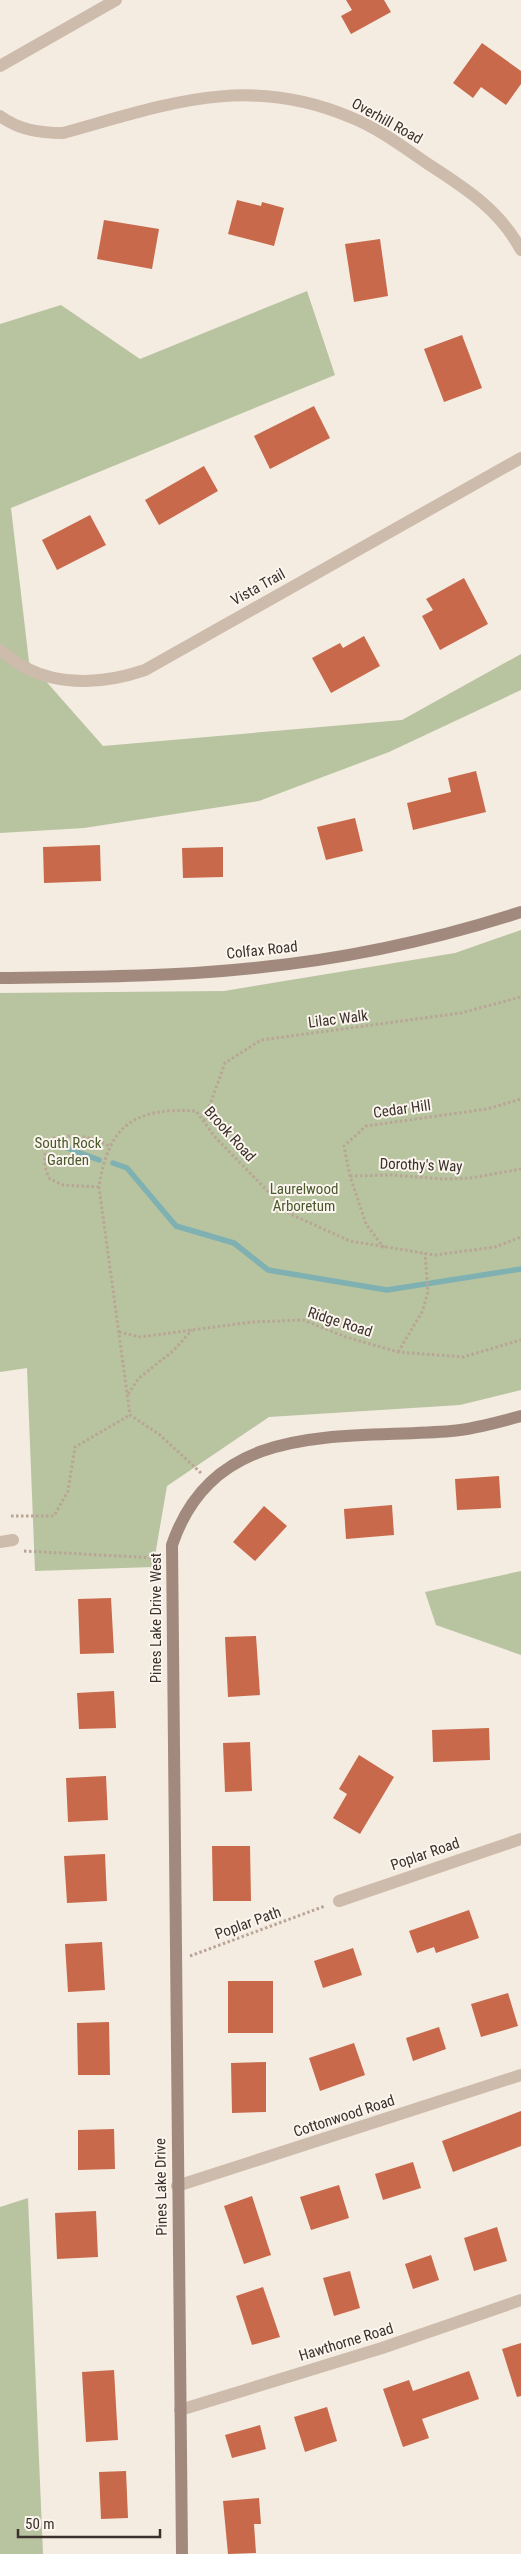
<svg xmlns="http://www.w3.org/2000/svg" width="521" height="2554" font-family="'Roboto Condensed',sans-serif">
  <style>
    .green { fill: #b8c4a0 }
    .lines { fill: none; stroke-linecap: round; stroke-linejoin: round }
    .stream { stroke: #7fb0b2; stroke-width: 5.5 }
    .building { fill: #c8694b }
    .path { stroke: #b9a596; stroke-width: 3; stroke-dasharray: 2.5 2.5; stroke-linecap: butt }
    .street { stroke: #cdbbac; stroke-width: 12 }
    .secondary { stroke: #a18a7d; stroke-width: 12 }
    .labels { text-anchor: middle; stroke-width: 4; stroke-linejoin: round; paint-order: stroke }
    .street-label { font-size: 15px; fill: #3b302b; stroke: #fbf5ee }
    .park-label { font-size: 15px; fill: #4a5a2e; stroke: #fbf5ee }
  </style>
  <rect width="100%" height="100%" fill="#f4ebe1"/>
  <g class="green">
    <path d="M 307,291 L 335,375 L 11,508 L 29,662 L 103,746 L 402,720 L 521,654 L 521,690 L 389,752 L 259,801 L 84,828 L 0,833 L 0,324 L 61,305 L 140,359 Z"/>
    <path d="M 521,930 L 521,1390 L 460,1405 L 269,1417 L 167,1486 L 153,1567 L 35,1571 L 27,1368 L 0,1372 L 0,993 L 224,991 L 455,953 Z"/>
    <path d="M 521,1571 L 521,1655 L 436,1625 L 425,1592 Z"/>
    <path d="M 28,2198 L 43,2554 L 0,2554 L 0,2207 Z"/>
  </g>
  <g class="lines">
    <g class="stream">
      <path d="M 51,1142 L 99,1160"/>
      <path d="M 113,1163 L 127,1168 L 176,1226 L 234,1243 L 268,1270 L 387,1290 L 521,1269"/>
    </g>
  </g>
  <g class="building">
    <path d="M 346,0 L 384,0 L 391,12 L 351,34 L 341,16 L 352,10 Z"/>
    <path d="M 482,43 L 521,71 L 521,84 L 506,105 L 481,87 L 473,98 L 453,83 Z"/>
    <path d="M 237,200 L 261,206 L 262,202 L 284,208 L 274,246 L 228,234 Z"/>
    <path d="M 104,220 L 159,229 L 152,269 L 97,259 Z"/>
    <path d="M 380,239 L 388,296 L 354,302 L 345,244 Z"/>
    <path d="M 462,335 L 482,388 L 444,402 L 424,349 Z"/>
    <path d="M 314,406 L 330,438 L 270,469 L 254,436 Z"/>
    <path d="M 204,466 L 218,491 L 159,525 L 145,500 Z"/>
    <path d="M 90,515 L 106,545 L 57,570 L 42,540 Z"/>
    <path d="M 464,578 L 488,624 L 440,650 L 422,616 L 433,610 L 426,599 Z"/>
    <path d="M 364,636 L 380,666 L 331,693 L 312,658 L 340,643 L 343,648 Z"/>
    <path d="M 476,771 L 486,812 L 413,830 L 407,803 L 451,792 L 448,778 Z"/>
    <path d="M 355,818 L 363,851 L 326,860 L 317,827 Z"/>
    <path d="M 100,845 L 101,881 L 44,883 L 43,847 Z"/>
    <path d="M 223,847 L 223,877 L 183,878 L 182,848 Z"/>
    <path d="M 499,1476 L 501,1508 L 457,1510 L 455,1479 Z"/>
    <path d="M 392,1505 L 394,1535 L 346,1539 L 344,1509 Z"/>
    <path d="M 264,1506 L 287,1526 L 255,1561 L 233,1542 Z"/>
    <path d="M 111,1598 L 114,1653 L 80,1654 L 78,1599 Z"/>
    <path d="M 256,1636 L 260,1695 L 228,1697 L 225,1637 Z"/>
    <path d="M 114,1691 L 116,1728 L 79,1729 L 77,1693 Z"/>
    <path d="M 489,1728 L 490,1760 L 433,1762 L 432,1730 Z"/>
    <path d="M 250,1742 L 252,1791 L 225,1792 L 223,1743 Z"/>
    <path d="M 359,1755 L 394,1777 L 360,1834 L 333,1818 L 347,1794 L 339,1789 Z"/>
    <path d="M 106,1776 L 108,1820 L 68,1822 L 66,1778 Z"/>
    <path d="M 212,1846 L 250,1846 L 251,1901 L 213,1901 Z"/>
    <path d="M 105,1854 L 107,1901 L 67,1903 L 64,1856 Z"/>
    <path d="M 469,1910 L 479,1938 L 436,1953 L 434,1947 L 417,1953 L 409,1931 Z"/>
    <path d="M 102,1942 L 105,1990 L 68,1992 L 65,1944 Z"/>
    <path d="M 353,1948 L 362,1975 L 323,1988 L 314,1961 Z"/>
    <rect x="228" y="1981" width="45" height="52"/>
    <path d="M 508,1993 L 518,2026 L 481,2037 L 471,2004 Z"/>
    <path d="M 109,2022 L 110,2075 L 78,2075 L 77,2023 Z"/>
    <path d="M 439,2027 L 446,2049 L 413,2061 L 406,2038 Z"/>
    <path d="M 354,2043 L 365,2075 L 320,2091 L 309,2058 Z"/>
    <path d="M 266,2062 L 266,2112 L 232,2113 L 231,2063 Z"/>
    <path d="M 521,2111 L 521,2146 L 453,2172 L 442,2141 Z"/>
    <path d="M 114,2129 L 115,2169 L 78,2170 L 78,2130 Z"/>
    <path d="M 413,2162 L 421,2188 L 383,2200 L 375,2174 Z"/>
    <path d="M 339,2185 L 349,2218 L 311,2230 L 300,2197 Z"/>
    <path d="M 252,2196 L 271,2255 L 244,2264 L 224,2206 Z"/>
    <path d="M 96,2211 L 98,2257 L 57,2259 L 55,2213 Z"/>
    <path d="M 497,2227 L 507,2261 L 474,2271 L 464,2238 Z"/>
    <path d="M 431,2255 L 439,2280 L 413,2289 L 405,2264 Z"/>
    <path d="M 350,2271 L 360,2308 L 334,2316 L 323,2278 Z"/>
    <path d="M 263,2287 L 280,2337 L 252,2345 L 236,2296 Z"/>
    <path d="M 521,2343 L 521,2396 L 517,2397 L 502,2349 Z"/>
    <path d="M 114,2370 L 118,2440 L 86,2442 L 82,2372 Z"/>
    <path d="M 469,2371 L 479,2399 L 422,2419 L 429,2438 L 403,2447 L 383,2389 L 409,2380 L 413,2391 Z"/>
    <path d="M 327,2407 L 337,2441 L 305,2452 L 294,2417 Z"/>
    <path d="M 260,2425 L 266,2449 L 232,2458 L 225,2435 Z"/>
    <path d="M 126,2471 L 128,2518 L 101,2519 L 99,2472 Z"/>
    <path d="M 259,2498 L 261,2524 L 254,2524 L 256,2553 L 228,2554 L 223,2501 Z"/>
  </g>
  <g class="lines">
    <g class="path">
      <path d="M 204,1121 L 225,1063 L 261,1040 L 461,1013 L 521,997"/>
      <path d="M 350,1176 L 391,1175 L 443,1179 L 471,1178 L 521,1169"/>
      <path d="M 99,1187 L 63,1185 L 50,1179 C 42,1165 44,1154 50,1139 C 71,1133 92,1136 111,1147"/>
      <path d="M 384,1248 L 366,1224 L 350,1176 L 344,1146 L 366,1126 L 487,1109 L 521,1099"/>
      <path d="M 119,1332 L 140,1337 L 252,1322 L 303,1320 L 346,1337 L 398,1352 L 463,1357 L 521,1340"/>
      <path d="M 398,1352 L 422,1312 L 428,1292 L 425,1253"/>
      <path d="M 128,1394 L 139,1378 L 173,1351 L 192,1330"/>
      <path d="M 201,1473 L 160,1435 L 130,1415 L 99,1187 C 108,1125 135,1107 196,1111 L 215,1137 L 290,1214 L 350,1241 L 435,1255 L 495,1247 L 521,1237"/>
      <path d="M 11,1516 L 54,1516 L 68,1491 L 75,1447 L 130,1415"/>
      <path d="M 24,1551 L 158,1558"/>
      <path d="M 190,1956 L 325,1906"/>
    </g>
    <g class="street">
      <path d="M 0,66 L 116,0"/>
      <path d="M 0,116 C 19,130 40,133 63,133 C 165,105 245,73 350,117 C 378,128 403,147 428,164 C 465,188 500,210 521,250"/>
      <path d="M 0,650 C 9,656 17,664 26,668 C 63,687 107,683 145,670 L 521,458"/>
      <path d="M 0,1542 L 13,1540"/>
      <path d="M 339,1901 L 521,1839"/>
      <path d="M 177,2186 L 521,2075"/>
      <path d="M 180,2410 L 382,2348 L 521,2300"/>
    </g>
    <g class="secondary">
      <path d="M 0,978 C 85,977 170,977 254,968 C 345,959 434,940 521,912"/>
      <path d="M 182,2554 L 172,1545 C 215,1418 344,1440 451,1431 C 475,1429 498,1422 521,1416"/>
    </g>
  </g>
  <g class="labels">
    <g class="street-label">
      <text transform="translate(387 121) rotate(29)" y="5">Overhill Road</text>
      <text transform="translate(258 587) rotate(-29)" y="5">Vista Trail</text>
      <text transform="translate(262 950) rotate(-6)" y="5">Colfax Road</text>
      <text transform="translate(338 1019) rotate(-7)" y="5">Lilac Walk</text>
      <text transform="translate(402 1109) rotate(-8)" y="5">Cedar Hill</text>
      <text transform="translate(230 1134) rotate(48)" y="5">Brook Road</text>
      <text transform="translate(421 1165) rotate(2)" y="5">Dorothy's Way</text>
      <text transform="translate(340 1322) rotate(18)" y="5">Ridge Road</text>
      <text transform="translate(156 1618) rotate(-90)" y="5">Pines Lake Drive West</text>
      <text transform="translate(425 1854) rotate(-19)" y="5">Poplar Road</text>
      <text transform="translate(248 1923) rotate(-20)" y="5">Poplar Path</text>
      <text transform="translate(344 2116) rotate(-18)" y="5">Cottonwood Road</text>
      <text transform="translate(161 2187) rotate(-91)" y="5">Pines Lake Drive</text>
      <text transform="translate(346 2342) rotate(-17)" y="5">Hawthorne Road</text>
    </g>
    <g class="park-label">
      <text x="68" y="1148">South Rock<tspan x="68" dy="17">Garden</tspan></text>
      <text x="304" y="1194">Laurelwood<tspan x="304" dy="17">Arboretum</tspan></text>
    </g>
  </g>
  <path d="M18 2529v8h142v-8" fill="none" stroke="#3b302b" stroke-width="2.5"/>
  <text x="25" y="2529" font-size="15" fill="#3b302b" stroke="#fbf5ee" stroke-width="4" paint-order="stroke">50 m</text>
</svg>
